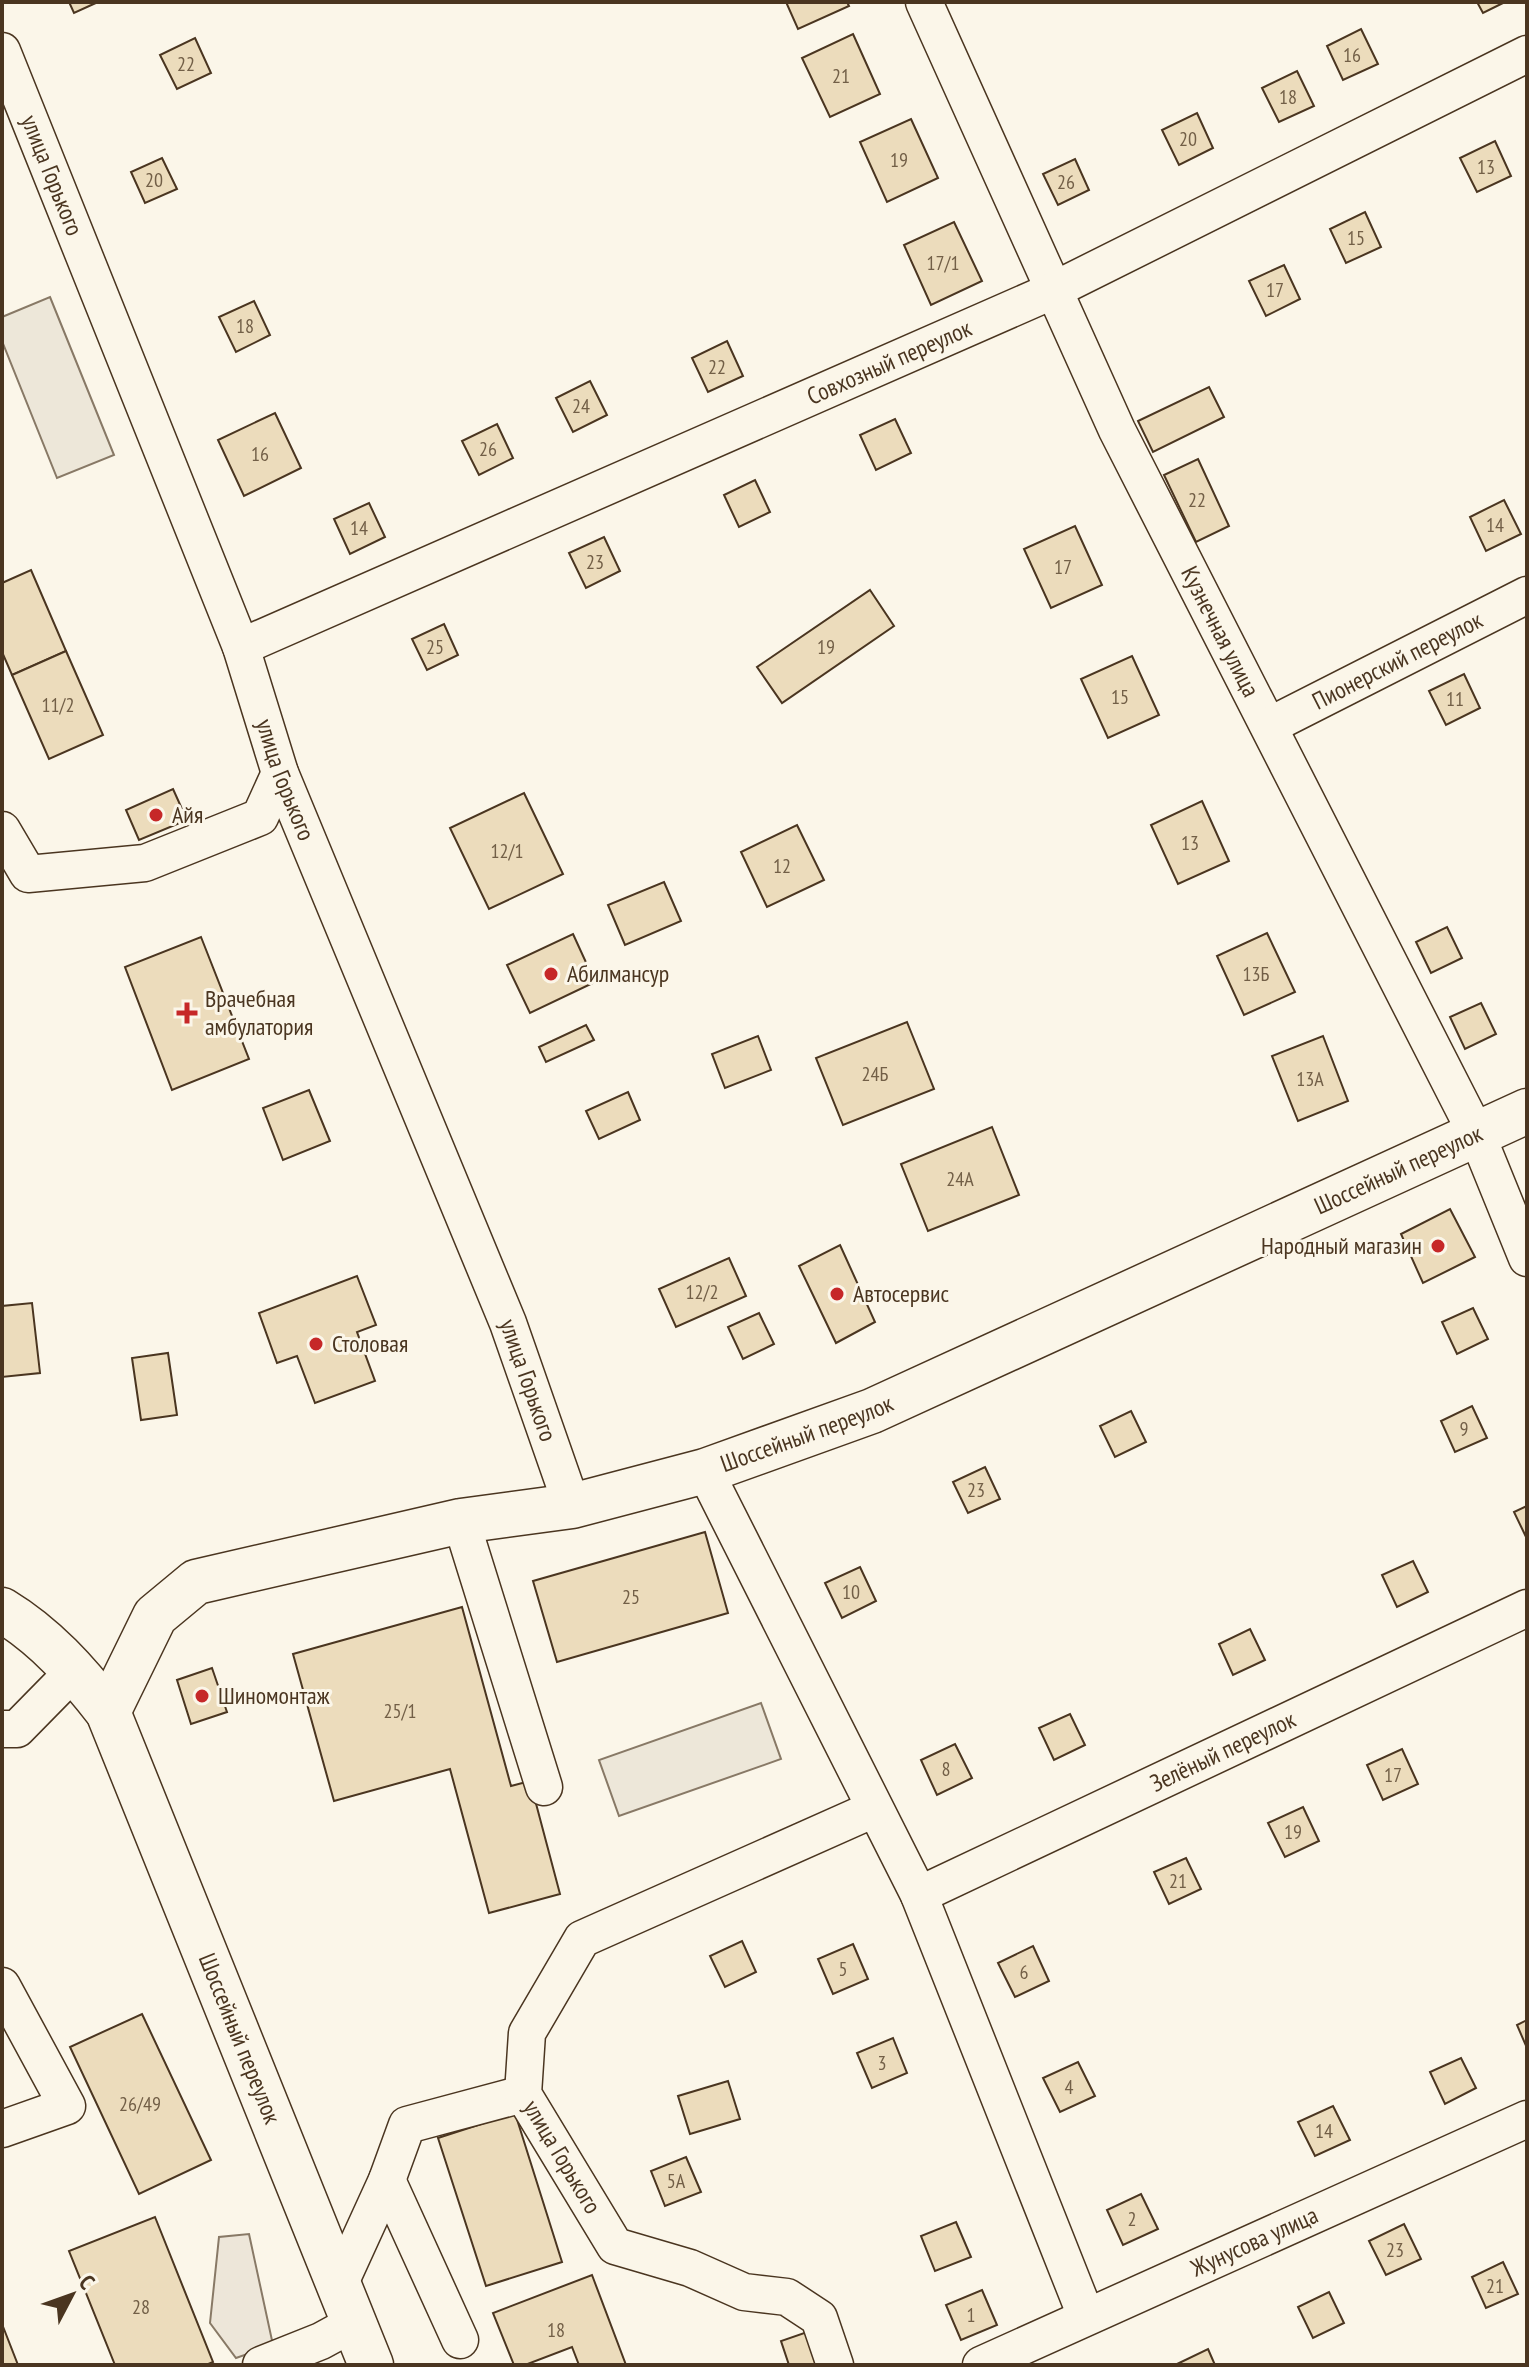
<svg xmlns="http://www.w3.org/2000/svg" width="1529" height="2367" font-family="'PT Sans Narrow',sans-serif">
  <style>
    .green { fill: #ede6d9; stroke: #887966; stroke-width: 2 }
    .parking { fill: #ede7d9; stroke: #887966; stroke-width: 2 }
    .building { fill: #ecdcbc; stroke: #4a3520; stroke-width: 2 }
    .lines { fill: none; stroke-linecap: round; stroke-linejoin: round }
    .minor-casing { stroke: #4a3520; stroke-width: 39 }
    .major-casing { stroke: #4a3520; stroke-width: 47 }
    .minor { stroke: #fbf6e9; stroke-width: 36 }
    .major { stroke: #fbf6e9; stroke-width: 44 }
    .poi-dot { fill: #c62828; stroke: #fbf6e9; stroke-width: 3 }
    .labels { text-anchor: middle; stroke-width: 6; stroke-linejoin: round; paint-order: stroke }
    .number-label { font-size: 20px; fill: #725f47 }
    .street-label { font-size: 24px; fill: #4a3520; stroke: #fbf6e9 }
    .poi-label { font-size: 24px; fill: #4a3520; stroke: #fbf6e9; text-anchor: start }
  </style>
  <rect width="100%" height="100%" fill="#fbf6e9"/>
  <path class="green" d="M 249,2234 L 273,2345 L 236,2358 L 210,2323 L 219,2237 Z"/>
  <g class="parking">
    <path d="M 50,297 L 114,455 L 57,478 L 2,341 L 2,317 Z"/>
    <path d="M 761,1703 L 781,1759 L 619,1816 L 599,1760 Z"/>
  </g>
  <g class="building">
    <path d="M 69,2 L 98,2 L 74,13 Z"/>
    <path d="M 786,2 L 847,2 L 849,6 L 798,29 Z"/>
    <path d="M 1477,2 L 1505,2 L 1483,13 Z"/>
    <path d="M 1361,29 L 1378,64 L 1343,80 L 1327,46 Z"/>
    <path d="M 853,34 L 880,94 L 830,117 L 802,58 Z"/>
    <path d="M 195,38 L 211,73 L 177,89 L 160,55 Z"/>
    <path d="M 1297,71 L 1314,106 L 1279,122 L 1262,88 Z"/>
    <path d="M 1197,113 L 1213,148 L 1179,165 L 1162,130 Z"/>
    <path d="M 911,119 L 938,178 L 887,202 L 860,142 Z"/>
    <path d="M 1495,141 L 1511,176 L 1477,192 L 1460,158 Z"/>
    <path d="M 162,158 L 177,189 L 145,203 L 131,172 Z"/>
    <path d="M 1075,159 L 1089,190 L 1058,205 L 1043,174 Z"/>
    <path d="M 1365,212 L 1381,247 L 1346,263 L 1330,229 Z"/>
    <path d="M 954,222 L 982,281 L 931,305 L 904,245 Z"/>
    <path d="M 1284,265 L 1300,299 L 1266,316 L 1249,281 Z"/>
    <path d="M 254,301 L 270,335 L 236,352 L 219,317 Z"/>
    <path d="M 727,341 L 743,376 L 708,392 L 692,358 Z"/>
    <path d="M 590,381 L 607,415 L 573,432 L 556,398 Z"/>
    <path d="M 1209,387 L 1224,417 L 1153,452 L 1138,421 Z"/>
    <path d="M 275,413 L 301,468 L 244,496 L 218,440 Z"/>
    <path d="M 895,419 L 911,453 L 876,470 L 860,435 Z"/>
    <path d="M 497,424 L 513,458 L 479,475 L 462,441 Z"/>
    <path d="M 1198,459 L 1229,526 L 1196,542 L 1164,475 Z"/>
    <path d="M 755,480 L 770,512 L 739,527 L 724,495 Z"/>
    <path d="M 1504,500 L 1521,534 L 1486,551 L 1470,517 Z"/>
    <path d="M 369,503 L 385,537 L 350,554 L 334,519 Z"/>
    <path d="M 1075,526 L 1102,585 L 1051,608 L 1024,549 Z"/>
    <path d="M 604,537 L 620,571 L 586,588 L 569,553 Z"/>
    <path d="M 31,570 L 66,651 L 12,675 L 2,652 L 2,583 Z"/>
    <path d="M 870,590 L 894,626 L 782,703 L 757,667 Z"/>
    <path d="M 444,624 L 458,655 L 427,670 L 412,639 Z"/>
    <path d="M 66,651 L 103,735 L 49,759 L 12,675 Z"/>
    <path d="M 1132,656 L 1159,715 L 1108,738 L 1081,679 Z"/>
    <path d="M 1464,674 L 1480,708 L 1446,725 L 1429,691 Z"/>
    <path d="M 173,789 L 187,820 L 139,840 L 126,810 Z"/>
    <path d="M 524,793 L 563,874 L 489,909 L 450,828 Z"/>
    <path d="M 1202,801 L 1229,861 L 1178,884 L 1151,825 Z"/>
    <path d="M 797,825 L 824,880 L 767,907 L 741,852 Z"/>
    <path d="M 664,882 L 681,921 L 625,945 L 608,905 Z"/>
    <path d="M 1447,927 L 1462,958 L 1431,973 L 1416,942 Z"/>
    <path d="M 1267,933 L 1295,992 L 1244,1015 L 1217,956 Z"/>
    <path d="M 573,934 L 595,982 L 530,1013 L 507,965 Z"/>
    <path d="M 201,937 L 249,1059 L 172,1090 L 125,967 Z"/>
    <path d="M 1481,1003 L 1496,1034 L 1465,1049 L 1450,1017 Z"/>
    <path d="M 907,1022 L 934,1089 L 843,1125 L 816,1058 Z"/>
    <path d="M 586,1025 L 594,1040 L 546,1062 L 539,1047 Z"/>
    <path d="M 758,1036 L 771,1070 L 725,1088 L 712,1054 Z"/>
    <path d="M 1323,1036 L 1348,1101 L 1298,1121 L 1272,1056 Z"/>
    <path d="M 309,1090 L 330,1141 L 283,1160 L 263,1108 Z"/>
    <path d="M 628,1092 L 640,1120 L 599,1139 L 586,1111 Z"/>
    <path d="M 992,1127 L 1019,1195 L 928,1231 L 901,1164 Z"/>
    <path d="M 1450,1209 L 1475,1257 L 1423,1283 L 1401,1234 Z"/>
    <path d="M 840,1245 L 875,1322 L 836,1343 L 799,1266 Z"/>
    <path d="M 729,1258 L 746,1296 L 676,1327 L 659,1289 Z"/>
    <path d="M 357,1276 L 376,1325 L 357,1332 L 375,1381 L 315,1403 L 297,1356 L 277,1363 L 259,1313 Z"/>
    <path d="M 32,1303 L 40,1373 L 2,1377 L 2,1306 Z"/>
    <path d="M 1473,1308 L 1488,1339 L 1457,1354 L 1442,1322 Z"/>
    <path d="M 759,1313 L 774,1344 L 743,1359 L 728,1327 Z"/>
    <path d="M 168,1353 L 177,1415 L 141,1420 L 132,1358 Z"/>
    <path d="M 1472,1406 L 1487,1438 L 1455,1452 L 1441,1421 Z"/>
    <path d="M 1131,1411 L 1146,1442 L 1115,1457 L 1100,1426 Z"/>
    <path d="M 985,1467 L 1000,1499 L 968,1513 L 953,1482 Z"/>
    <path d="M 1527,1506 L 1527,1539 L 1514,1512 Z"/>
    <path d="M 705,1532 L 728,1613 L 557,1662 L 533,1581 Z"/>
    <path d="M 1413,1561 L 1428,1592 L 1397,1607 L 1382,1575 Z"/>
    <path d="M 860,1567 L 876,1601 L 842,1618 L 825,1583 Z"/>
    <path d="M 462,1607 L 511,1786 L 530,1781 L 560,1894 L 489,1913 L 450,1769 L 334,1801 L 293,1654 Z"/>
    <path d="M 1250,1629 L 1265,1660 L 1233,1675 L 1219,1644 Z"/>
    <path d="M 212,1668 L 227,1712 L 191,1724 L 177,1680 Z"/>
    <path d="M 1070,1714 L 1085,1745 L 1054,1760 L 1039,1728 Z"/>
    <path d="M 955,1744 L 972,1778 L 937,1795 L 921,1760 Z"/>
    <path d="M 1402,1749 L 1418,1784 L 1383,1800 L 1367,1765 Z"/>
    <path d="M 1303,1807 L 1319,1841 L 1285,1857 L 1268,1823 Z"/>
    <path d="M 1186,1858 L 1201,1889 L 1169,1904 L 1154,1872 Z"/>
    <path d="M 742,1941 L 756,1972 L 725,1987 L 710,1956 Z"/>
    <path d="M 853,1944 L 868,1979 L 833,1994 L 818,1959 Z"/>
    <path d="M 1033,1946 L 1049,1981 L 1015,1997 L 998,1963 Z"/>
    <path d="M 142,2014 L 211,2160 L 139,2194 L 70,2047 Z"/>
    <path d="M 1527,2020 L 1527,2048 L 1517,2025 Z"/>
    <path d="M 893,2038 L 907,2073 L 872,2088 L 857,2053 Z"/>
    <path d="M 1461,2058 L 1476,2088 L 1445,2104 L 1430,2072 Z"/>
    <path d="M 1078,2062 L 1095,2096 L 1060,2112 L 1043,2078 Z"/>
    <path d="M 728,2081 L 740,2119 L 690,2134 L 678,2096 Z"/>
    <path d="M 1333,2106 L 1350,2140 L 1315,2156 L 1298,2122 Z"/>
    <path d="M 515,2113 L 562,2262 L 486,2286 L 438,2138 Z"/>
    <path d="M 686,2157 L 701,2192 L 665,2206 L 651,2171 Z"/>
    <path d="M 1141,2194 L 1158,2229 L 1123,2245 L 1107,2210 Z"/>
    <path d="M 155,2217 L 213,2362 L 206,2365 L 115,2365 L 69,2251 Z"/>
    <path d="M 956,2222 L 971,2257 L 935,2271 L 921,2236 Z"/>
    <path d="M 1404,2224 L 1421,2259 L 1386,2275 L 1369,2241 Z"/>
    <path d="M 1503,2262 L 1518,2294 L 1486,2308 L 1472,2277 Z"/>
    <path d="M 592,2275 L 626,2365 L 579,2365 L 572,2347 L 525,2365 L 514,2365 L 493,2313 Z"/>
    <path d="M 982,2290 L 997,2325 L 961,2340 L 946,2305 Z"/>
    <path d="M 1329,2292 L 1344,2323 L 1313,2338 L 1298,2307 Z"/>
    <path d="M 2,2324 L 18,2365 L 2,2365 Z"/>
    <path d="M 813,2330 L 824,2365 L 789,2365 L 781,2341 Z"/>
    <path d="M 1208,2349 L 1215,2365 L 1175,2365 Z"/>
  </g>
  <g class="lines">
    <defs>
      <g id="minor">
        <path id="s1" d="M 924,2 L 1117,430 L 1477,1135 L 1527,1258"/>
        <path id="s2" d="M 2,51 L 241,647 L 280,773 L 508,1323 L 572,1506"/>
        <path id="s3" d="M 241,647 L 1052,291 L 1527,54"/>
        <path id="s4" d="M 1269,726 L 1527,595"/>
        <path d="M 2,830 L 28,874 L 145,863 L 260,817 L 280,773"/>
        <path d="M 705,1471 L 919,1895 L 1086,2316"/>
        <path d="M 461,1521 L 544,1787"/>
        <path d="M 2,1729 L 17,1729 L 74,1671"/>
        <path id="s5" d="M 919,1895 L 1527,1608"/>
        <path d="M 2,1986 L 67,2106 L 2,2129"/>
        <path d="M 387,2180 L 460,2340"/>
        <path d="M 339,2285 L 387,2180 L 407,2125 L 523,2094"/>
        <path d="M 261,2365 L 321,2341 L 354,2323"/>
        <path d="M 835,2365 L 819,2318 L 787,2297 L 744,2292 L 690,2268 L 615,2246 L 523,2094 L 527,2033 L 582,1939 L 874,1809"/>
        <path id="s6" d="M 981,2365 L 1527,2119"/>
      </g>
      <g id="major">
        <path id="s7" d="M 2,1610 C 45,1636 78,1673 108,1712 L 371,2365"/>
        <path id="s8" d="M 108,1712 L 155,1616 L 196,1582 L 461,1521 L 572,1506 L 705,1471 L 872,1411 L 1527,1111"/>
      </g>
    </defs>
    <use href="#minor" class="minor-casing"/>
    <use href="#major" class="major-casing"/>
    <use href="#minor" class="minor"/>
    <use href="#major" class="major"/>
  </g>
  <g class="poi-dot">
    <circle cx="156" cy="815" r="8"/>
    <circle cx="551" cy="974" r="8"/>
    <path d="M183 1001h8v8h8v8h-8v8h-8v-8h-8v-8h8z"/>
    <circle cx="1438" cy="1246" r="8"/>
    <circle cx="837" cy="1294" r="8"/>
    <circle cx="316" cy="1344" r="8"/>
    <circle cx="202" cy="1696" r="8"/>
  </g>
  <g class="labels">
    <g class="number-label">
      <text x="1352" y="62">16</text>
      <text x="186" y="71">22</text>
      <text x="841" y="83">21</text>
      <text x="1288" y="104">18</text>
      <text x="1188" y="146">20</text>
      <text x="899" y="167">19</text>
      <text x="1486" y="174">13</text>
      <text x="154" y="187">20</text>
      <text x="1066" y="189">26</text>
      <text x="1356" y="245">15</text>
      <text x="943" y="270">17/1</text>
      <text x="1275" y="297">17</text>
      <text x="245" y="333">18</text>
      <text x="717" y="374">22</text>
      <text x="581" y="413">24</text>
      <text x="488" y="456">26</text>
      <text x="260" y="461">16</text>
      <text x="1197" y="507">22</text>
      <text x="1495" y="532">14</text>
      <text x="359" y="535">14</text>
      <text x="595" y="569">23</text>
      <text x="1063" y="574">17</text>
      <text x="435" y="654">25</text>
      <text x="826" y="654">19</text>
      <text x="1120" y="704">15</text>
      <text x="1455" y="706">11</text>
      <text x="58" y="712">11/2</text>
      <text x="1190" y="850">13</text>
      <text x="507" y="858">12/1</text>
      <text x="782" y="873">12</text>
      <text x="1256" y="981">13Б</text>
      <text x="875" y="1081">24Б</text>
      <text x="1310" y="1086">13А</text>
      <text x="960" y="1186">24А</text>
      <text x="702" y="1299">12/2</text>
      <text x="1464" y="1436">9</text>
      <text x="976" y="1497">23</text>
      <text x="851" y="1599">10</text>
      <text x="631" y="1604">25</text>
      <text x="400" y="1718">25/1</text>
      <text x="946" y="1776">8</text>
      <text x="1393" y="1782">17</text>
      <text x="1293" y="1839">19</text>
      <text x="1178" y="1888">21</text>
      <text x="843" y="1976">5</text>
      <text x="1024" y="1979">6</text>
      <text x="882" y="2070">3</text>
      <text x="1069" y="2094">4</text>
      <text x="140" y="2111">26/49</text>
      <text x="1324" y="2138">14</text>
      <text x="676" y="2188">5А</text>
      <text x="1132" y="2226">2</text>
      <text x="1395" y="2257">23</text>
      <text x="1495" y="2293">21</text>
      <text x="141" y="2314">28</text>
      <text x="971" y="2322">1</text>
      <text x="556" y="2337">18</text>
    </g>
    <g class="street-label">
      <text dy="8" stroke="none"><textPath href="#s2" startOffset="134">улица Горького</textPath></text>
      <text dy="8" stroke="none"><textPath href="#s3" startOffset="708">Совхозный переулок</textPath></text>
      <text dy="8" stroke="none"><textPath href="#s1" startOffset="696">Кузнечная улица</textPath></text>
      <text dy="8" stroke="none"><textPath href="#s4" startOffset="144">Пионерский переулок</textPath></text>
      <text dy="8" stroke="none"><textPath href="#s2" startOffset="782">улица Горького</textPath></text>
      <text dy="8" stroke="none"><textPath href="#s8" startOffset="1438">Шоссейный переулок</textPath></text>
      <text dy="8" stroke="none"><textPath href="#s2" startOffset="1430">улица Горького</textPath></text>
      <text dy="8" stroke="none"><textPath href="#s8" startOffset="790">Шоссейный переулок</textPath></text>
      <text dy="8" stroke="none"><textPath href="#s5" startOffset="336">Зелёный переулок</textPath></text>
      <text dy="8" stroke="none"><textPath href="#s7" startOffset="500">Шоссейный переулок</textPath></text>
      <text transform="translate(562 2157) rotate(59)" y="8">улица Горького</text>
      <text dy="8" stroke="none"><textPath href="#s6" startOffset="300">Жунусова улица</textPath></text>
    </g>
    <g class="poi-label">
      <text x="172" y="823">Айя</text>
      <text x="567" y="982">Абилмансур</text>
      <text x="205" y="1007">Врачебная<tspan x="205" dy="28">амбулатория</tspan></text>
      <text x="1422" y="1254" text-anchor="end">Народный магазин</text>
      <text x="853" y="1302">Автосервис</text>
      <text x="332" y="1352">Столовая</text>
      <text x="218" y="1704">Шиномонтаж</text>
    </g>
  </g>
  <rect width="1529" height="2367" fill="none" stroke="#4a3520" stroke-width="8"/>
  <g transform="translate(72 2295) rotate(49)" stroke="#fbf6e9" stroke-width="6" paint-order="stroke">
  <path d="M0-6L14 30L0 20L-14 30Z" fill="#4a3520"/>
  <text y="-12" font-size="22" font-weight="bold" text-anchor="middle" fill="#4a3520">С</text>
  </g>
</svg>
